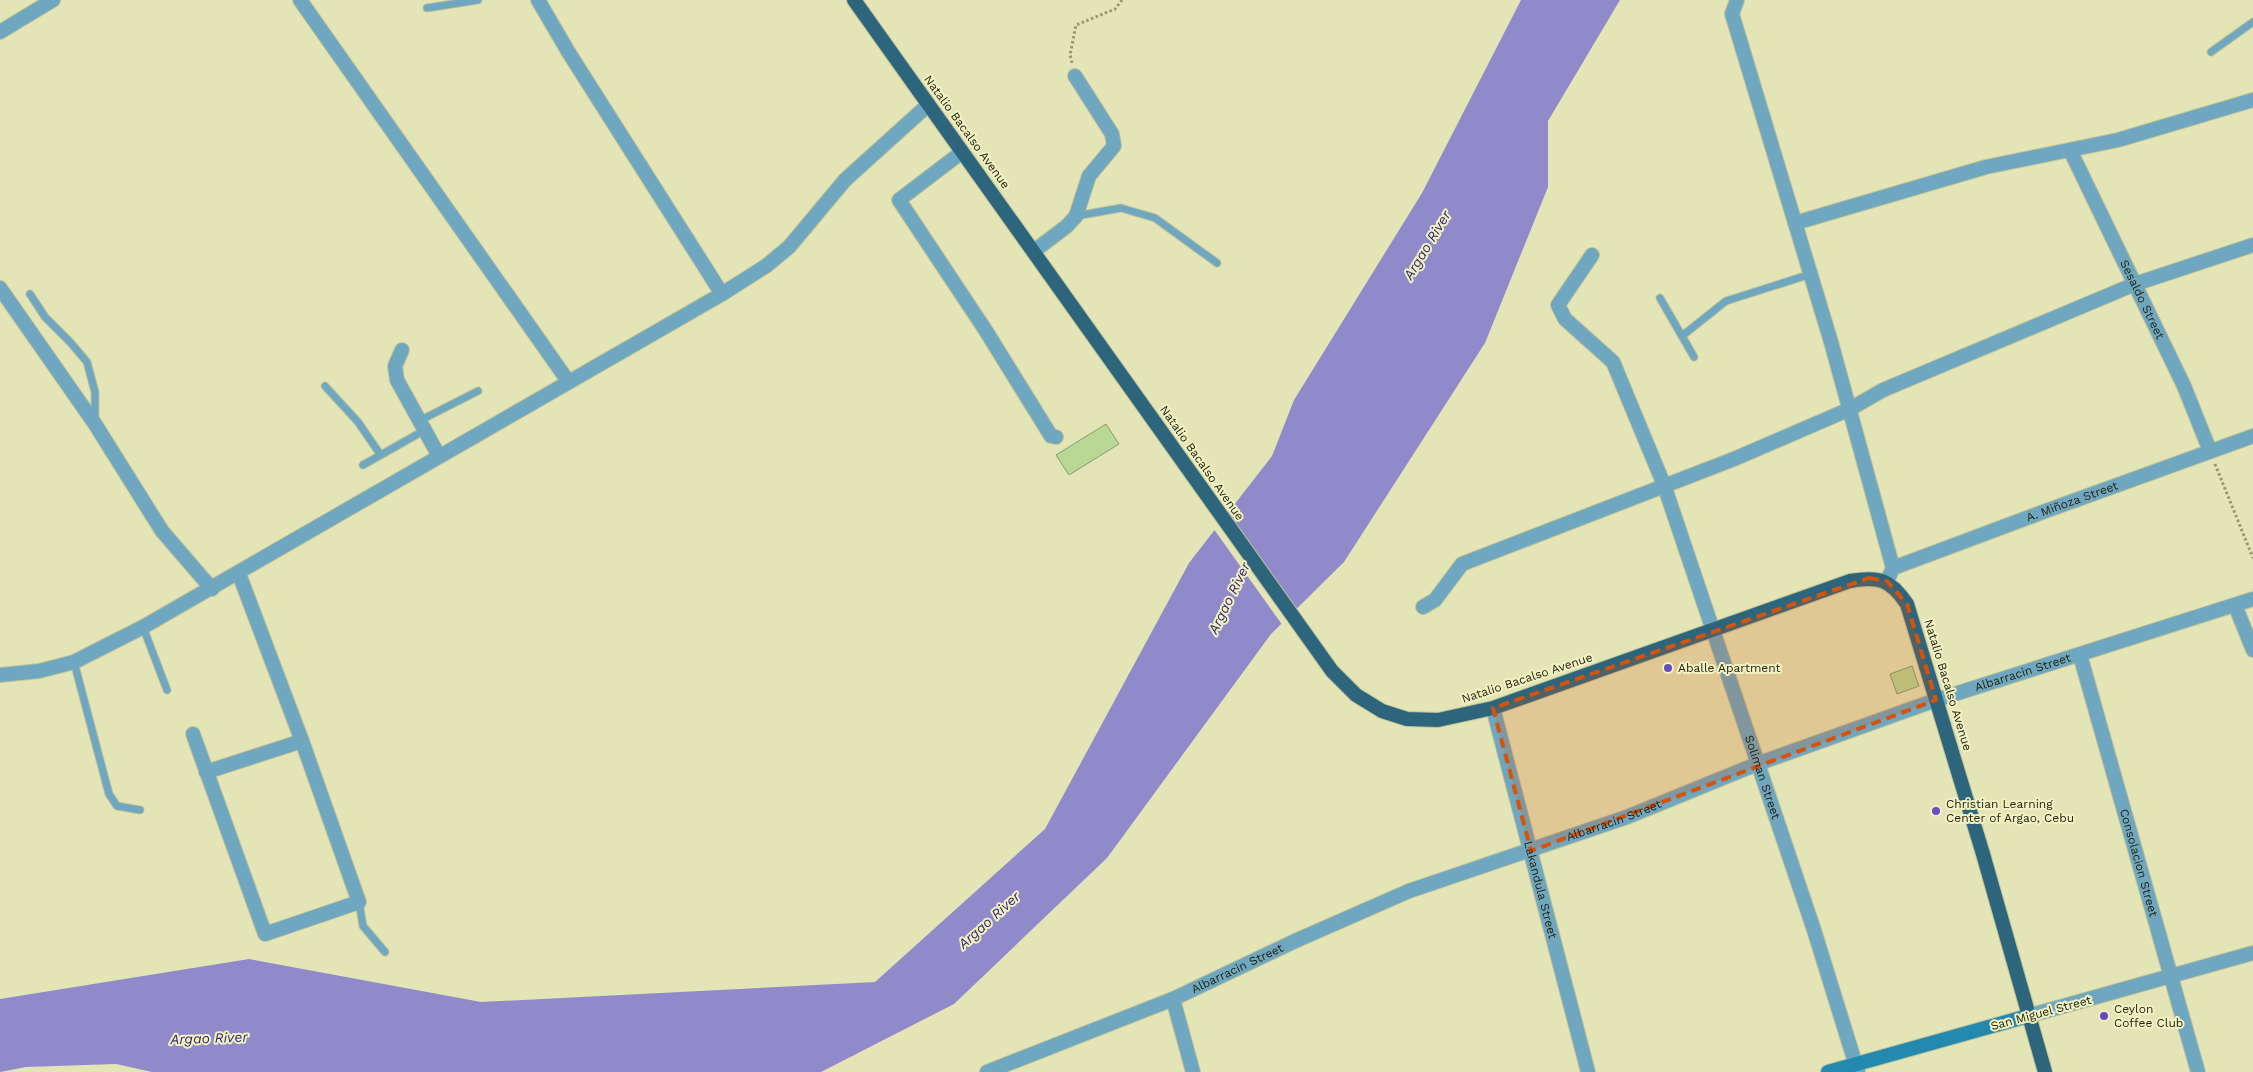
<svg xmlns="http://www.w3.org/2000/svg" width="2253" height="1072" font-family="'Work Sans',sans-serif">
  <style>
    .water { fill: #908aca }
    .pier { fill: #e4e5b6 }
    .building { fill: #b9d895; stroke: #889a72 }
    .lines { fill: none; stroke-linecap: round; stroke-linejoin: round }
    .service-casing { stroke: #c1c298; stroke-width: 9 }
    .minor-casing { stroke: #c1c298; stroke-width: 16 }
    .tertiary-casing { stroke: #c1c298; stroke-width: 16 }
    .secondary-casing { stroke: #c1c298; stroke-width: 16 }
    .trunk-casing { stroke: #c1c298; stroke-width: 16 }
    .path { stroke: #969773; stroke-width: 3; stroke-dasharray: 2.5 2.5; stroke-linecap: butt }
    .service { stroke: #6fa7c1; stroke-width: 7 }
    .minor { stroke: #6fa7c1; stroke-width: 14 }
    .tertiary { stroke: #6fa7c1; stroke-width: 14 }
    .secondary { stroke: #2389af; stroke-width: 14 }
    .trunk { stroke: #2c657c; stroke-width: 14 }
    .marked { fill: #d4540d; fill-opacity: 0.2; stroke: #d4540d; stroke-width: 4; stroke-dasharray: 10 6; stroke-linejoin: round }
    .poi-dot { fill: #654bc4; stroke: #f1f2c3; stroke-width: 2 }
    .labels { text-anchor: middle; stroke-width: 4; stroke-linejoin: round; paint-order: stroke }
    .street-label { font-size: 12px; fill: #242412; stroke: #f1f2c3 }
    .poi-label { font-size: 12px; fill: #242412; stroke: #f1f2c3; text-anchor: start }
    .water-label { font-size: 14px; font-style: italic; fill: #35236f; stroke: #f1f2c3 }
  </style>
  <rect width="100%" height="100%" fill="#e4e5b6"/>
  <path class="water" d="M 1521,0 L 1620,0 L 1548,121 L 1548,187 L 1485,343 L 1344,562 L 1271,634 L 1107,858 L 954,1004 L 821,1072 L 152,1072 L 116,1064 L 26,1067 L 0,1072 L 0,999 L 249,959 L 481,1002 L 875,982 L 1045,829 L 1189,563 L 1272,456 L 1294,400 L 1422,193 Z"/>
  <path class="pier" d="M 1225,512 L 1297,612 L 1283,626 L 1213,528 Z"/>
  <g class="building">
    <path d="M 1106,424 L 1119,444 L 1069,475 L 1056,455 Z"/>
    <path d="M 1912,666 L 1919,686 L 1897,694 L 1890,674 Z"/>
  </g>
  <g class="lines">
    <defs>
      <g id="service">
        <path d="M 427,8 L 478,0"/>
        <path d="M 2211,52 L 2253,22"/>
        <path d="M 1076,216 L 1121,208 L 1155,218 L 1217,263"/>
        <path d="M 30,294 L 45,317 L 70,342 L 87,362 L 95,392 L 95,421"/>
        <path d="M 1660,298 L 1694,357"/>
        <path d="M 1682,336 L 1726,301 L 1811,274"/>
        <path d="M 325,386 L 358,422 L 380,454"/>
        <path d="M 419,421 L 478,391"/>
        <path d="M 363,465 L 425,430"/>
        <path d="M 143,627 L 167,690"/>
        <path d="M 74,662 L 109,794 L 117,806 L 140,810"/>
        <path d="M 359,902 L 363,926 L 385,952"/>
      </g>
      <g id="minor">
        <path d="M 300,0 L 568,381"/>
        <path d="M 538,0 L 569,53 L 722,294"/>
        <path d="M 1737,0 L 1732,14 L 1831,342 L 1893,568 L 1887,581"/>
        <path d="M 0,32 L 53,0"/>
        <path id="s1" d="M 2070,150 L 2184,386 L 2210,451"/>
        <path d="M 962,152 L 899,200 L 986,331 L 1051,436 L 1056,437"/>
        <path d="M 1795,223 L 1986,167 L 2118,140 L 2253,100"/>
        <path d="M 1034,251 L 1067,226 L 1076,216 L 1089,176 L 1114,146 L 1112,134 L 1075,76"/>
        <path id="s2" d="M 1592,255 L 1558,305 L 1565,319 L 1613,362 L 1664,485 L 1814,930 L 1858,1072"/>
        <path d="M 0,288 L 95,424 L 162,531 L 212,589"/>
        <path d="M 402,350 L 395,366 L 397,380 L 439,456"/>
        <path id="s3" d="M 1893,568 L 2051,509 L 2253,436"/>
        <path d="M 2235,605 L 2253,650"/>
        <path d="M 1423,607 L 1435,600 L 1462,564 L 1734,459 L 1850,409 L 1883,390 L 2135,284 L 2253,245"/>
        <path id="s4" d="M 2080,655 L 2198,1072"/>
        <path id="s5" d="M 1493,708 L 1588,1072"/>
        <path d="M 193,734 L 265,934 L 359,902 L 302,741 L 239,574"/>
        <path d="M 206,772 L 302,741"/>
        <path d="M 1173,999 L 1193,1072"/>
        <path id="s6" d="M 987,1072 L 1173,999 L 1295,941 L 1409,891 L 1627,817 L 1757,764 L 1936,700 L 2253,599"/>
      </g>
      <g id="tertiary">
        <path d="M 0,675 L 39,671 L 74,662 L 143,627 L 722,294 L 766,266 L 789,247 L 845,180 L 928,105"/>
        <path d="M 2028,1016 L 2253,953"/>
      </g>
      <path id="secondary" d="M 1828,1072 L 2028,1016"/>
      <path id="trunk" d="M 854,0 L 1332,671 L 1356,695 L 1382,711 L 1407,719 L 1438,720 L 1493,708 L 1850,581 C 1879,576 1890,579 1907,604 L 1983,854 L 2045,1072"/>
    </defs>
    <use href="#service" class="service-casing"/>
    <use href="#minor" class="minor-casing"/>
    <use href="#tertiary" class="tertiary-casing"/>
    <use href="#secondary" class="secondary-casing"/>
    <use href="#trunk" class="trunk-casing"/>
    <g class="path">
      <path d="M 1072,63 L 1070,55 L 1076,25 L 1115,9 L 1122,0"/>
      <path d="M 2215,464 L 2253,558"/>
    </g>
    <use href="#service" class="service"/>
    <use href="#minor" class="minor"/>
    <use href="#tertiary" class="tertiary"/>
    <use href="#secondary" class="secondary"/>
    <use href="#trunk" class="trunk"/>
  </g>
  <path class="marked" d="M 1869,578 L 1887,581 L 1907,604 L 1936,700 L 1531,851 L 1493,708 Z"/>
  <g class="poi-dot">
    <circle cx="1668" cy="668" r="5"/>
    <circle cx="1936" cy="811" r="5"/>
    <circle cx="2104" cy="1016" r="5"/>
  </g>
  <g class="labels">
    <g class="street-label">
      <text transform="translate(967 132) rotate(54)" y="4">Natalio Bacalso Avenue</text>
      <text dy="4" stroke="none"><textPath href="#s1" startOffset="166">Sesaldo Street</textPath></text>
      <text transform="translate(1202 463) rotate(55)" y="4">Natalio Bacalso Avenue</text>
      <text dy="4" stroke="none"><textPath href="#s3" startOffset="191">A. Miñoza Street</textPath></text>
      <text dy="4" stroke="none"><textPath href="#s6" startOffset="1111">Albarracin Street</textPath></text>
      <text transform="translate(1527 678) rotate(-18)" y="4">Natalio Bacalso Avenue</text>
      <text transform="translate(1948 685) rotate(73)" y="4">Natalio Bacalso Avenue</text>
      <text dy="4" stroke="none"><textPath href="#s2" startOffset="582">Soliman Street</textPath></text>
      <text dy="4" stroke="none"><textPath href="#s6" startOffset="676">Albarracin Street</textPath></text>
      <text dy="4" stroke="none"><textPath href="#s4" startOffset="216">Consolacion Street</textPath></text>
      <text dy="4" stroke="none"><textPath href="#s5" startOffset="188">Lakandula Street</textPath></text>
      <text dy="4" stroke="none"><textPath href="#s6" startOffset="271">Albarracin Street</textPath></text>
      <text transform="translate(2041 1013) rotate(-15)" y="4">San Miguel Street</text>
    </g>
    <g class="poi-label">
      <text x="1678" y="672">Aballe Apartment</text>
      <text x="1946" y="808">Christian Learning<tspan x="1946" dy="14">Center of Argao, Cebu</tspan></text>
      <text x="2114" y="1013">Ceylon<tspan x="2114" dy="14">Coffee Club</tspan></text>
    </g>
    <g class="water-label">
      <text transform="translate(1427 245) rotate(-59)" y="5">Argao River</text>
      <text transform="translate(1229 598) rotate(-64)" y="5">Argao River</text>
      <text transform="translate(989 920) rotate(-42)" y="5">Argao River</text>
      <text transform="translate(209 1038) rotate(-2)" y="5">Argao River</text>
    </g>
  </g>
</svg>
